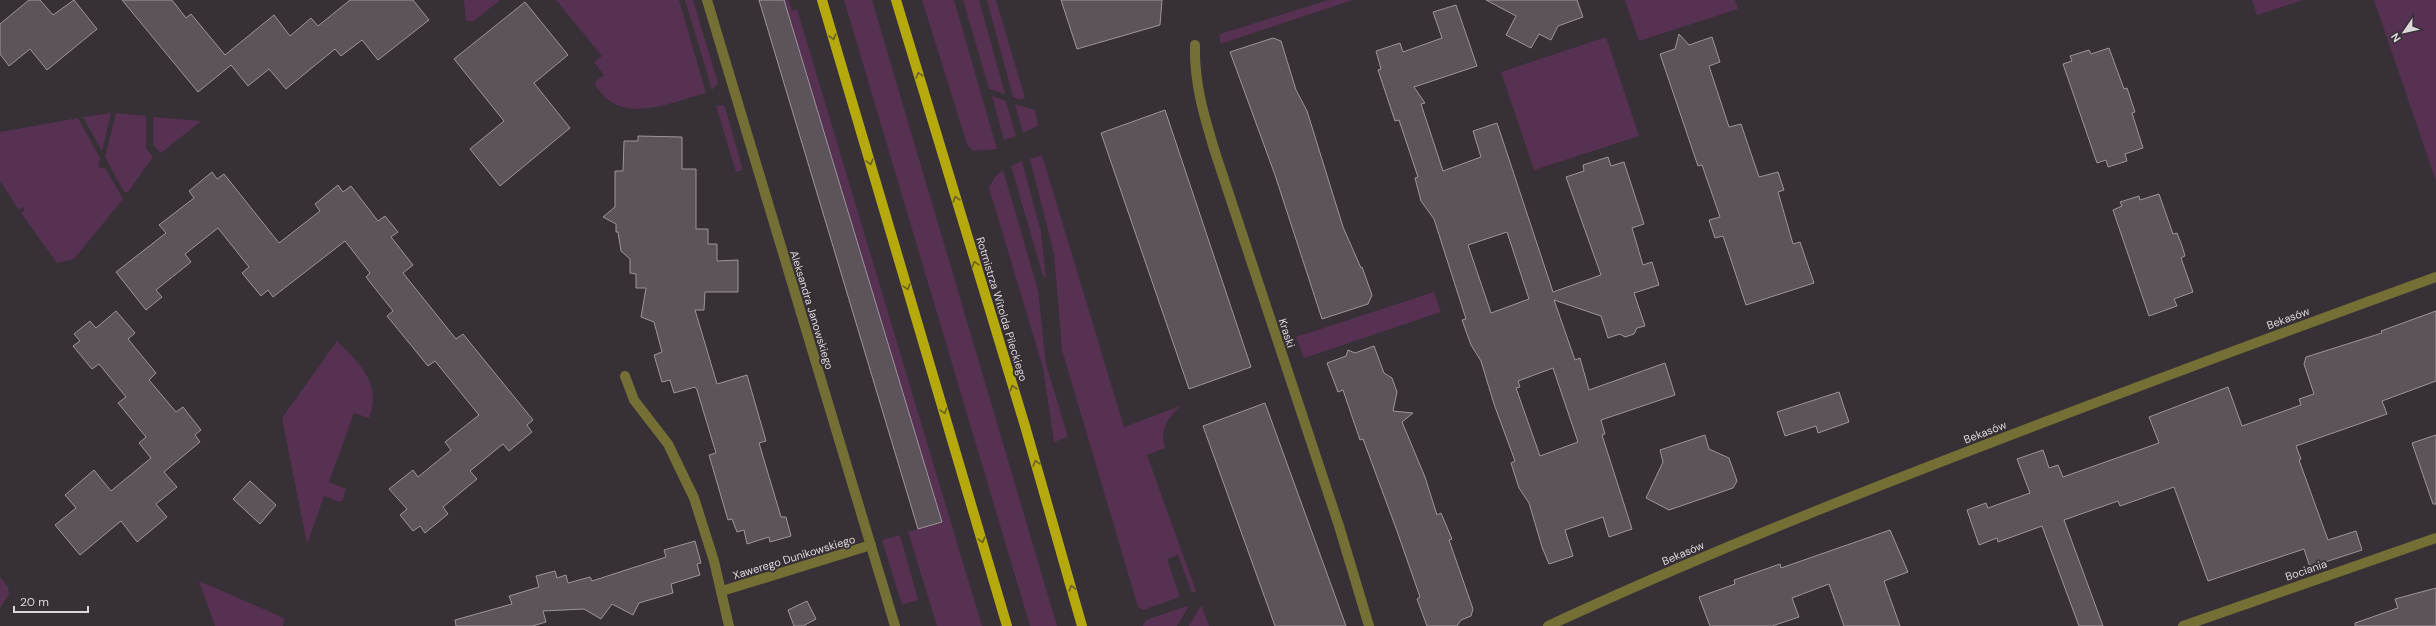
<svg xmlns="http://www.w3.org/2000/svg" width="2436" height="626" font-family="'DM Sans',sans-serif">
  <style>
    .green { fill: #563151 }
    .building { fill: #5c545a; stroke: #9e959c; fill-rule: evenodd }
    .lines { fill: none; stroke-linecap: round; stroke-linejoin: round }
    .minor { stroke: #746f34; stroke-width: 10 }
    .major { stroke: #b5a90d; stroke-width: 10 }
    .oneway { stroke: #696026 }
    .labels { text-anchor: middle; stroke-width: 4; stroke-linejoin: round; paint-order: stroke }
    .street-label { font-size: 11px; fill: #ddd8dc; stroke: #373036 }
  </style>
  <rect width="100%" height="100%" fill="#373036"/>
  <g class="green">
    <path d="M 464,0 L 500,0 L 474,21 L 466,21 Z"/>
    <path d="M 556,0 L 679,0 L 706,93 C 678,100 640,118 613,103 C 605,99 599,90 594,83 L 604,75 L 594,62 L 602,56 Z"/>
    <path d="M 685,0 L 693,0 L 718,83 L 712,90 Z"/>
    <path d="M 784,0 L 789,0 L 792,11 L 797,9 L 982,626 L 937,626 L 908,532 L 942,522 Z"/>
    <path d="M 844,0 L 872,0 L 1057,626 L 1030,626 Z"/>
    <path d="M 922,0 L 954,0 L 997,149 L 973,151 L 967,144 Z"/>
    <path d="M 963,0 L 979,0 L 1005,94 L 989,89 Z"/>
    <path d="M 987,0 L 996,0 L 1025,98 L 1021,100 L 1013,97 Z"/>
    <path d="M 1328,0 L 1353,0 L 1220,44 L 1220,34 Z"/>
    <path d="M 1625,0 L 1735,0 L 1738,9 L 1639,41 Z"/>
    <path d="M 2252,0 L 2303,0 L 2257,15 Z"/>
    <path d="M 2374,0 L 2436,0 L 2436,181 Z"/>
    <path d="M 1606,37 L 1639,136 L 1534,170 L 1501,72 Z"/>
    <path d="M 992,96 L 1006,101 L 1016,136 L 1004,140 Z"/>
    <path d="M 1015,104 L 1035,110 L 1038,126 L 1023,133 Z"/>
    <path d="M 723,105 L 725,107 L 743,170 L 736,172 L 716,106 Z"/>
    <path d="M 111,113 L 102,151 L 83,117 Z"/>
    <path d="M 116,113 L 146,116 L 146,148 L 153,157 L 128,192 L 124,192 L 105,157 Z"/>
    <path d="M 153,117 L 201,121 L 161,153 L 153,145 Z"/>
    <path d="M 78,118 L 100,158 L 98,164 L 100,168 L 105,168 L 123,199 L 74,259 L 57,263 L 21,213 L 25,210 L 23,207 L 19,210 L 0,181 L 0,132 Z"/>
    <path d="M 1042,155 L 1124,427 L 1180,406 C 1167,419 1160,429 1165,448 L 1147,455 L 1196,591 L 1192,593 L 1178,555 L 1167,559 L 1180,597 L 1143,610 L 1138,607 L 1062,350 L 1054,254 L 1030,159 Z"/>
    <path d="M 1022,161 L 1041,232 L 1046,278 L 1043,276 L 1011,166 Z"/>
    <path d="M 1003,170 L 1038,290 L 1046,364 L 1068,437 L 1054,442 L 1043,368 L 989,188 L 994,178 Z"/>
    <path d="M 1434,292 L 1441,312 L 1304,358 L 1296,337 Z"/>
    <path d="M 337,341 C 360,364 382,383 369,418 L 354,413 L 329,482 L 346,489 L 343,500 L 339,502 L 324,496 L 307,544 L 282,418 Z"/>
    <path d="M 900,535 L 918,600 L 902,605 L 882,540 Z"/>
    <path d="M 0,577 L 8,587 L 9,594 L 0,608 Z"/>
    <path d="M 199,581 L 284,618 L 283,626 L 215,626 Z"/>
    <path d="M 1187,606 L 1188,608 L 1177,626 L 1143,626 L 1146,620 Z"/>
    <path d="M 1200,607 L 1202,607 L 1209,626 L 1189,626 Z"/>
  </g>
  <g class="building">
    <path d="M 29,0 L 40,0 L 53,15 L 74,0 L 97,29 L 47,70 L 30,49 L 9,66 L 0,54 L 0,24 Z"/>
    <path d="M 122,0 L 172,0 L 186,18 L 191,14 L 225,55 L 274,15 L 290,36 L 311,18 L 318,26 L 350,0 L 413,0 L 429,20 L 378,60 L 362,40 L 341,56 L 335,49 L 286,89 L 269,69 L 248,86 L 231,65 L 198,92 Z"/>
    <path d="M 759,0 L 784,0 L 942,522 L 918,529 Z"/>
    <path d="M 1061,0 L 1162,0 L 1160,25 L 1077,49 Z"/>
    <path d="M 1486,0 L 1577,0 L 1583,17 L 1558,26 L 1551,40 L 1539,34 L 1531,48 L 1506,35 L 1516,16 Z"/>
    <path d="M 525,2 L 568,55 L 534,83 L 570,128 L 500,186 L 470,149 L 504,121 L 454,59 Z"/>
    <path d="M 1456,5 L 1477,66 L 1414,87 L 1425,103 L 1421,104 L 1443,171 L 1481,157 L 1473,131 L 1497,123 L 1553,292 L 1601,275 L 1566,177 L 1584,171 L 1583,165 L 1608,157 L 1611,166 L 1624,162 L 1644,224 L 1632,228 L 1643,265 L 1652,262 L 1659,285 L 1634,293 L 1645,326 L 1637,328 L 1634,334 L 1625,337 L 1620,334 L 1608,338 L 1601,316 L 1554,300 L 1575,360 L 1580,358 L 1589,390 L 1665,363 L 1675,395 L 1601,420 L 1605,434 L 1602,435 L 1632,529 L 1609,537 L 1603,517 L 1565,530 L 1573,556 L 1549,564 L 1542,547 L 1529,503 L 1519,488 L 1511,463 L 1515,461 L 1494,404 L 1481,361 L 1471,345 L 1462,320 L 1466,319 L 1434,219 L 1421,201 L 1415,178 L 1418,177 L 1399,120 L 1395,121 L 1378,70 L 1381,69 L 1376,51 L 1400,43 L 1403,52 L 1442,38 L 1433,12 ZM 1507,232 L 1529,299 L 1491,313 L 1468,245 ZM 1553,368 L 1578,442 L 1540,456 L 1516,388 L 1520,387 L 1518,381 Z"/>
    <path d="M 1679,34 L 1689,45 L 1712,37 L 1720,62 L 1709,66 L 1729,127 L 1741,124 L 1759,177 L 1778,172 L 1784,190 L 1778,192 L 1793,244 L 1800,242 L 1814,283 L 1746,305 L 1723,236 L 1715,238 L 1709,220 L 1720,217 L 1702,165 L 1698,166 L 1660,54 L 1675,49 Z"/>
    <path d="M 1273,38 L 1281,41 L 1296,90 L 1307,111 L 1343,227 L 1361,268 L 1362,267 L 1372,295 L 1368,304 L 1322,319 L 1275,175 L 1230,52 Z"/>
    <path d="M 2109,48 L 2124,89 L 2127,88 L 2135,112 L 2132,113 L 2143,148 L 2125,154 L 2127,161 L 2108,167 L 2106,160 L 2097,163 L 2063,64 L 2072,61 L 2070,56 L 2089,50 L 2091,54 Z"/>
    <path d="M 1165,110 L 1251,367 L 1189,389 L 1101,133 Z"/>
    <path d="M 638,136 L 682,137 L 682,169 L 696,169 L 696,229 L 708,229 L 708,244 L 717,244 L 717,261 L 738,260 L 738,292 L 705,292 L 704,310 L 695,310 L 717,384 L 747,375 L 766,441 L 759,443 L 781,517 L 786,517 L 791,536 L 770,542 L 769,537 L 747,544 L 744,530 L 737,532 L 732,519 L 728,520 L 709,455 L 716,453 L 697,390 L 695,387 L 674,393 L 670,380 L 662,382 L 654,355 L 662,352 L 654,322 L 641,317 L 646,288 L 636,288 L 636,274 L 630,273 L 630,259 L 621,251 L 618,232 L 616,232 L 616,224 L 603,217 L 615,207 L 615,171 L 623,171 L 624,141 L 638,141 Z"/>
    <path d="M 212,172 L 217,179 L 224,174 L 279,243 L 320,211 L 315,204 L 338,185 L 343,192 L 351,186 L 378,221 L 385,216 L 398,232 L 391,237 L 413,265 L 403,273 L 456,339 L 463,334 L 533,420 L 527,425 L 532,432 L 509,451 L 503,444 L 470,471 L 477,479 L 443,507 L 448,514 L 425,533 L 420,526 L 413,531 L 400,515 L 407,509 L 389,489 L 413,470 L 418,477 L 451,450 L 445,442 L 479,415 L 435,361 L 428,366 L 387,316 L 393,311 L 366,277 L 370,273 L 345,241 L 273,297 L 268,290 L 261,296 L 242,273 L 249,267 L 218,228 L 185,254 L 191,262 L 156,290 L 162,297 L 146,310 L 116,272 L 166,233 L 159,225 L 194,198 L 189,191 Z"/>
    <path d="M 2159,194 L 2173,234 L 2177,233 L 2182,246 L 2185,256 L 2181,258 L 2193,292 L 2174,299 L 2177,306 L 2149,316 L 2113,210 L 2122,206 L 2120,202 L 2139,196 L 2140,200 Z"/>
    <path d="M 116,311 L 135,333 L 128,339 L 156,373 L 149,380 L 176,412 L 183,407 L 201,430 L 195,435 L 200,442 L 164,472 L 177,487 L 156,504 L 167,517 L 137,542 L 121,521 L 80,555 L 55,525 L 76,508 L 65,495 L 94,470 L 111,491 L 151,458 L 139,443 L 146,437 L 118,403 L 126,397 L 99,364 L 92,369 L 73,346 L 80,341 L 74,334 L 90,321 L 96,328 Z"/>
    <path d="M 2436,311 L 2436,381 L 2382,401 L 2387,414 L 2296,446 L 2301,459 L 2299,460 L 2328,540 L 2356,531 L 2362,550 L 2310,567 L 2304,549 L 2208,581 L 2174,487 L 2120,506 L 2118,501 L 2064,520 L 2103,626 L 2079,626 L 2042,526 L 1998,542 L 1997,538 L 1979,545 L 1967,510 L 1986,503 L 1988,508 L 2030,493 L 2017,459 L 2043,450 L 2049,468 L 2058,465 L 2063,477 L 2159,443 L 2149,417 L 2228,387 L 2242,426 L 2301,405 L 2299,399 L 2314,394 L 2304,364 L 2306,357 L 2382,333 L 2381,331 Z"/>
    <path d="M 1374,346 L 1384,373 L 1392,378 L 1397,392 L 1393,411 L 1413,413 L 1402,422 L 1425,477 L 1437,515 L 1441,513 L 1452,539 L 1449,540 L 1473,609 L 1471,616 L 1461,620 L 1457,626 L 1427,626 L 1417,599 L 1420,597 L 1397,531 L 1363,439 L 1360,440 L 1343,390 L 1338,392 L 1327,363 L 1346,356 L 1348,350 L 1355,353 Z"/>
    <path d="M 1839,392 L 1849,422 L 1818,433 L 1816,426 L 1785,436 L 1777,412 Z"/>
    <path d="M 1265,403 L 1346,626 L 1275,626 L 1203,426 Z"/>
    <path d="M 1705,435 L 1709,449 L 1729,458 L 1737,481 L 1733,488 L 1669,510 L 1646,498 L 1663,462 L 1660,450 Z"/>
    <path d="M 2436,435 L 2436,504 L 2433,504 L 2412,443 Z"/>
    <path d="M 250,481 L 276,505 L 260,524 L 233,499 Z"/>
    <path d="M 1890,530 L 1908,572 L 1884,581 L 1900,626 L 1844,626 L 1829,584 L 1792,598 L 1799,617 L 1772,626 L 1710,626 L 1699,597 L 1735,584 L 1734,580 L 1780,564 L 1781,568 Z"/>
    <path d="M 695,541 L 701,563 L 697,564 L 700,575 L 671,584 L 673,593 L 639,603 L 633,615 L 612,604 L 601,619 L 584,609 L 543,611 L 546,622 L 532,626 L 456,626 L 455,620 L 512,604 L 509,596 L 539,587 L 536,576 L 555,571 L 557,578 L 566,575 L 568,583 L 590,577 L 592,581 L 666,557 L 664,550 Z"/>
    <path d="M 2436,588 L 2436,626 L 2355,626 L 2355,623 L 2398,608 L 2395,599 Z"/>
    <path d="M 807,601 L 816,619 L 803,626 L 794,626 L 788,610 Z"/>
  </g>
  <g class="lines">
    <g class="minor">
      <path d="M 707,0 L 895,626"/>
      <path d="M 1195,45 C 1194,83 1204,116 1215,152 L 1339,526 L 1369,626"/>
      <path d="M 625,376 L 634,400 L 668,444 L 694,498 L 714,561 L 729,626"/>
      <path d="M 722,591 L 871,545"/>
      <path d="M 1548,626 C 1690,560 1836,502 1982,446 C 2133,388 2284,332 2436,277"/>
      <path d="M 2183,626 L 2436,538"/>
    </g>
    <g class="major">
      <path d="M 822,0 L 1007,626"/>
      <path d="M 896,0 L 1025,426 L 1082,626"/>
    </g>
  </g>
  <defs><path id="oneway-chevron" d="M-2-3.5L2.5 0L-2 3.5" fill="none" stroke-width="1.6" stroke-linecap="round" stroke-linejoin="round"/></defs>
  <g class="oneway">
    <use href="#oneway-chevron" transform="translate(833 37) rotate(74)"/>
    <use href="#oneway-chevron" transform="translate(919 75) rotate(-107)"/>
    <use href="#oneway-chevron" transform="translate(870 162) rotate(74)"/>
    <use href="#oneway-chevron" transform="translate(956 199) rotate(-107)"/>
    <use href="#oneway-chevron" transform="translate(975 264) rotate(-107)"/>
    <use href="#oneway-chevron" transform="translate(907 287) rotate(74)"/>
    <use href="#oneway-chevron" transform="translate(1013 388) rotate(-107)"/>
    <use href="#oneway-chevron" transform="translate(944 411) rotate(74)"/>
    <use href="#oneway-chevron" transform="translate(1036 463) rotate(-106)"/>
    <use href="#oneway-chevron" transform="translate(982 540) rotate(74)"/>
    <use href="#oneway-chevron" transform="translate(1072 588) rotate(-105)"/>
  </g>
  <g class="labels">
    <g class="street-label">
      <text transform="translate(1002 309) rotate(73)" y="4">Rotmistrza Witolda Pileckiego</text>
      <text transform="translate(812 310) rotate(73)" y="4">Aleksandra Janowskiego</text>
      <text transform="translate(2288 318) rotate(-20)" y="4">Bekasów</text>
      <text transform="translate(1287 333) rotate(72)" y="4">Kraski</text>
      <text transform="translate(1985 432) rotate(-21)" y="4">Bekasów</text>
      <text transform="translate(1683 553) rotate(-23)" y="4">Bekasów</text>
      <text transform="translate(794 557) rotate(-17)" y="4">Xawerego Dunikowskiego</text>
      <text transform="translate(2306 570) rotate(-19)" y="4">Bociania</text>
    </g>
  </g>
  <g transform="translate(2404 32) rotate(236)" stroke="#373036" stroke-width="3" paint-order="stroke">
  <path d="M0-3L7 15L0 10L-7 15Z" fill="#ddd8dc"/>
  <text y="-6" font-size="11" font-weight="bold" text-anchor="middle" fill="#ddd8dc">N</text>
  </g>
  <path d="M14 606v6h74v-6" fill="none" stroke="#ddd8dc" stroke-width="2"/>
  <text x="20" y="606" font-size="12" fill="#ddd8dc" stroke="#373036" stroke-width="3" paint-order="stroke">20 m</text>
</svg>
